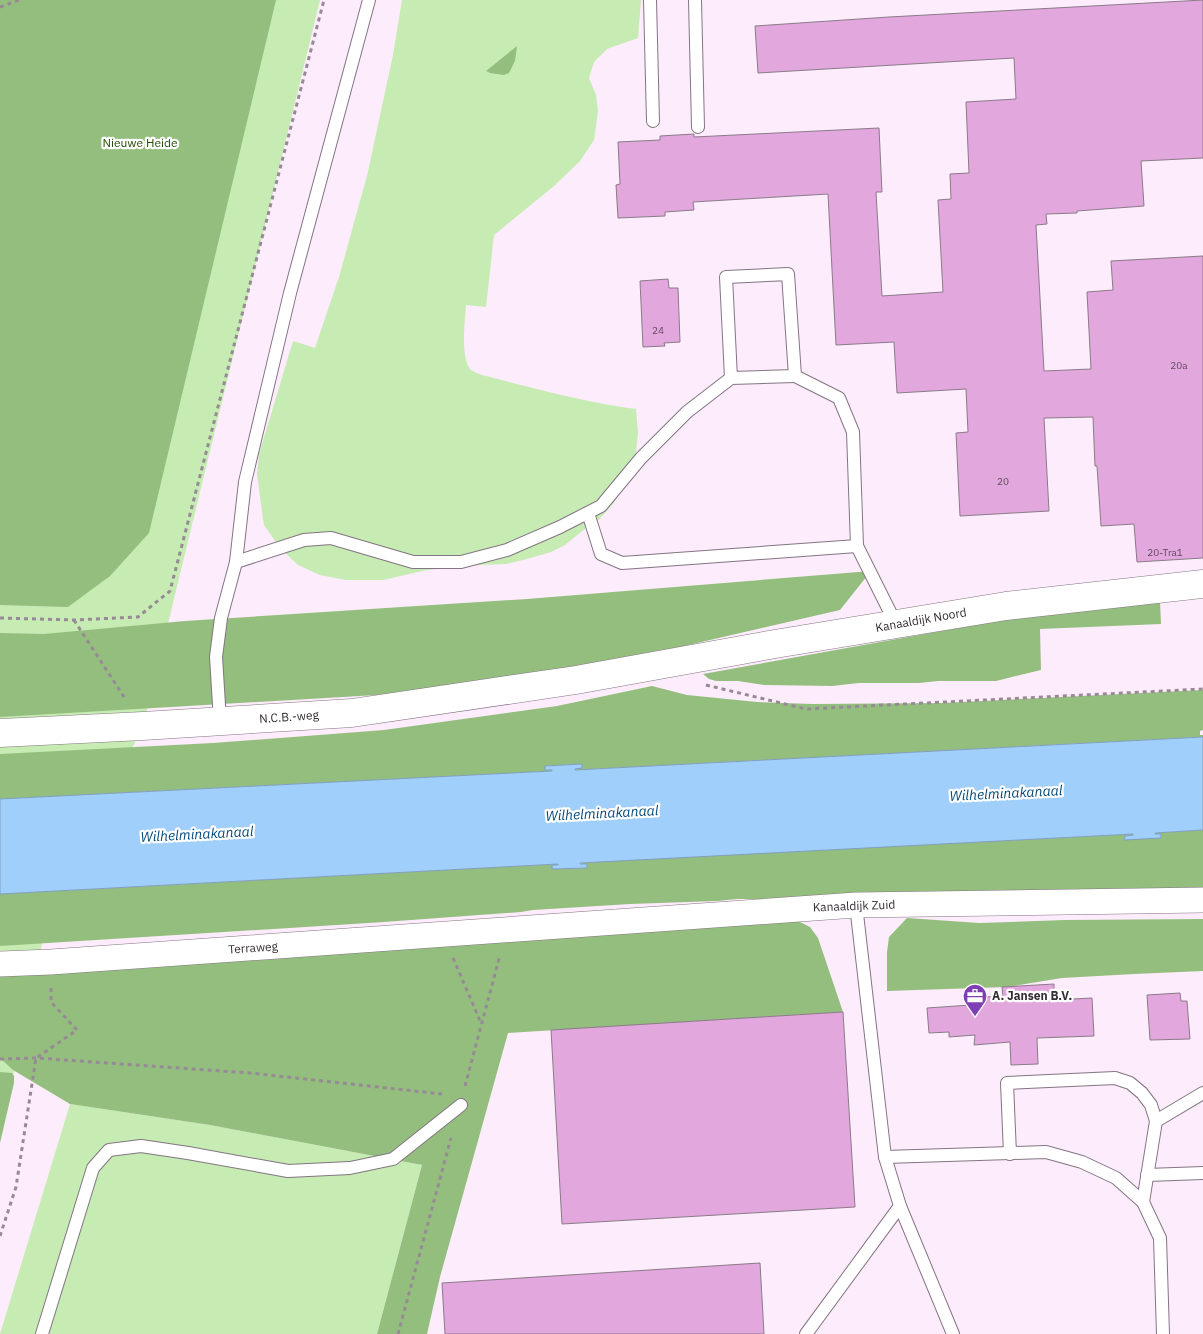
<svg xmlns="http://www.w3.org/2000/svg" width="1203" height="1334" font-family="'IBM Plex Sans',sans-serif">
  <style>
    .green { fill: #c6ebb3 }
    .forest { fill: #94be7e }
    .water { fill: #a1cffb; stroke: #809fbf }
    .building { fill: #e2a7dd; stroke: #8a7b88 }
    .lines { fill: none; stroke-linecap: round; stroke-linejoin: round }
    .service-casing { stroke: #837582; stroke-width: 14 }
    .minor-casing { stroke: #837582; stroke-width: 26 }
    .tertiary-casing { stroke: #837582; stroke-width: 29 }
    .path { stroke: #968b95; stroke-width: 3; stroke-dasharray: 4 4; stroke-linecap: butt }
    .service { stroke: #fff; stroke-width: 12 }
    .minor { stroke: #fff; stroke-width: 25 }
    .tertiary { stroke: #fff; stroke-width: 28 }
    .labels { text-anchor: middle; stroke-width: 4.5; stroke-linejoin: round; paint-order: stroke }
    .number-label { font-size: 10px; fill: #604c5e }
    .park-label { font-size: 12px; fill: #254b05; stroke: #fff }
    .street-label { font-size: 12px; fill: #342e33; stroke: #fff }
    .poi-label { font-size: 12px; font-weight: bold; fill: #342e33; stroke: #fff; text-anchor: start }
    .water-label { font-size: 14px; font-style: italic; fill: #04497a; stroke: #fff }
  </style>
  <rect width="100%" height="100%" fill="#fdecfb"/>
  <g class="green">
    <path d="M 0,0 L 320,0 L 143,726 L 46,924 L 19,1053 L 0,1126 Z"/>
    <path d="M 402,0 L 641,0 L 638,38 L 607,49 L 594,62 L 589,78 L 596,95 L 598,111 L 594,140 L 580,161 L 554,186 L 494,235 L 486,307 L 466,305 C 465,320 460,359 471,370 C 474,372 479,374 482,375 C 533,388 584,402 636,409 L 638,433 L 636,452 L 629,475 L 614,503 L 596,523 L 586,528 L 565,545 L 551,552 L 527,559 L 506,564 L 479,565 L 427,570 L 383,580 L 346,580 L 320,575 L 298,565 L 280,548 L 264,525 L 263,519 L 257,474 L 259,454 L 293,341 L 315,348 L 339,277 L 367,176 L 393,55 Z"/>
    <path d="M 70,1104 L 210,1125 L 422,1165 L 377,1334 L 0,1334 Z"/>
  </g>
  <g class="forest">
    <path d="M 0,0 L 276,0 L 149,533 L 110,576 L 68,607 L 0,605 Z"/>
    <path d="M 517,46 L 515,61 L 509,73 L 504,75 L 490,73 L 486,71 Z"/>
    <path d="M 871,571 L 840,610 L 602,665 L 444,691 L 0,717 L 0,633 L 44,634 L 185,621 L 527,599 Z"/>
    <path d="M 1160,601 L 1161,624 L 1040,629 L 1041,670 L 996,681 L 938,681 L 919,683 L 859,683 L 832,686 L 764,685 L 738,681 L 716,681 L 709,679 L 703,674 L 1030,615 Z"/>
    <path d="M 652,686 L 687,695 L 757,702 L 812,704 L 942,703 L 1203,690 L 1203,730 L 1200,731 L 1200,735 L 1203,735 L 1203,737 L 575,770 L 575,769 L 581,764 L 545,766 L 553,770 L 553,771 L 0,799 L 0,754 L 213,743 L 384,730 L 557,706 Z"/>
    <path d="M 1203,830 L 1203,896 L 775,901 L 756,899 L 737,899 L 717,901 L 630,904 L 533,910 L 521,912 L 384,922 L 0,946 L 0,894 L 558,864 L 558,865 L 553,869 L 587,868 L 580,862 L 1133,834 L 1133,835 L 1155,834 L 1155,833 Z"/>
    <path d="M 907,918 L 979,923 L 1065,920 L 1203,919 L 1203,971 L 1134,974 L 1062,978 L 1007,987 L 887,991 L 887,952 L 889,937 Z"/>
    <path d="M 782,922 L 800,922 L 810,927 L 818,938 L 843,1012 L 508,1033 L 440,1277 L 427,1334 L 377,1334 L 422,1165 L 210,1125 L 70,1104 L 13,1070 L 0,1058 L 0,972 Z"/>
    <path d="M 0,1072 L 12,1073 L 14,1076 L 14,1083 L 0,1143 Z"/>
  </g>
  <path class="water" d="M 1203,737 L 1203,830 L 1155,833 L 1155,834 L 1161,834 L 1161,838 L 1124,840 L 1125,836 L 1133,835 L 1133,834 L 580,863 L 580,864 L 587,864 L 587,868 L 552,869 L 552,865 L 558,865 L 558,864 L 0,894 L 0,799 L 552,771 L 552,770 L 545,770 L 545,766 L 582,764 L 582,768 L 575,769 L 575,770 Z"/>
  <g class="building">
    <path d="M 1203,0 L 1203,158 L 1141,161 L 1144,206 L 1077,211 L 1077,213 L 1046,214 L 1047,224 L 1036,225 L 1044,371 L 1091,369 L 1087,292 L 1113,290 L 1111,261 L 1203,256 L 1203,558 L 1137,562 L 1134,524 L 1101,526 L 1097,466 L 1095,466 L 1093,417 L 1044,418 L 1049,511 L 960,516 L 956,433 L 968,432 L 966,389 L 897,393 L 894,342 L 836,345 L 828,194 L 693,202 L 694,210 L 665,212 L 665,216 L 618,218 L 616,185 L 620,184 L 618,142 L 660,140 L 660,136 L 694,134 L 694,137 L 879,128 L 882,192 L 876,192 L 882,296 L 943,292 L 938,200 L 951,199 L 950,174 L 969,173 L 966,102 L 1016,99 L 1014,58 L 758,73 L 755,26 L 889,17 Z"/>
    <path d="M 668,279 L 669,288 L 678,288 L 680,342 L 664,343 L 665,346 L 643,347 L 640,281 Z"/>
    <path d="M 1054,984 L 1054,1000 L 1092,998 L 1094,1036 L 1037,1038 L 1038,1064 L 1011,1065 L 1010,1042 L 974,1045 L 975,1035 L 949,1037 L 949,1032 L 929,1033 L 927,1008 L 971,1005 L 971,998 L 1003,996 L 1002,987 Z"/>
    <path d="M 1180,993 L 1181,1001 L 1187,1001 L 1190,1039 L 1150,1040 L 1147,995 Z"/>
    <path d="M 843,1012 L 855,1207 L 562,1224 L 551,1030 Z"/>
    <path d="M 760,1263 L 764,1334 L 445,1334 L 442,1283 Z"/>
  </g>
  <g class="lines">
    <defs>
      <g id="service">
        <path d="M 650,0 L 653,121"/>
        <path d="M 695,0 L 698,127"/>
        <path d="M 588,513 L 601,554 L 622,563 L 857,546 L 853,432 L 839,398 L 795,376"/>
        <path d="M 857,546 L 896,624"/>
        <path d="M 236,562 L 245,482 L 290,293 L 369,0"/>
        <path d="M 220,721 L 216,657 L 221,618 L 236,562 L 304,540 L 331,538 L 413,562 L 461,562 L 507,550 L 560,527 L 601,506 L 641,458 L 687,412 L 731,378 L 795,376 L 788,274 L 726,277 L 731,378"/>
        <path d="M 856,905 L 885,1157 L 900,1206 L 953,1334"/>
        <path d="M 1156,1121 L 1203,1093"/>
        <path d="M 1010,1154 L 1007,1083 L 1115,1078 L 1130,1083 L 1142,1093 L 1151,1105 L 1156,1121 L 1143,1202"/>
        <path d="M 885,1157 L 1046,1152 L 1082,1162 L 1116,1178 L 1143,1202 L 1160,1238 L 1163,1334"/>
        <path d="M 1147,1175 L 1203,1173"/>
        <path d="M 42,1334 L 93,1168 L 109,1150 L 141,1146 L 188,1153 L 288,1171 L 350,1168 L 393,1159 L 461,1105"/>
        <path d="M 806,1334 L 900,1206"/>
      </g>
      <path id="minor" d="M 0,964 L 51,962 L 856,905 L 1203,900"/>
      <path id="tertiary" d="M 0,733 L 143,726 L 352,713 L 576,680 L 775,644 L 1006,606 L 1203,584"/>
    </defs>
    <use href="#service" class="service-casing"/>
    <use href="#minor" class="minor-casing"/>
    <use href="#tertiary" class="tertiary-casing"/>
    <g class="path">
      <path d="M 0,7 L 19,0"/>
      <path d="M 0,618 L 74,620 L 138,617 L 170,591 L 324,0"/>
      <path d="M 74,620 L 126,700"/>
      <path d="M 706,685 L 806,709 L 1203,689"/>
      <path d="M 453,958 L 481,1023"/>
      <path d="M 0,1059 L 36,1058 L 250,1073 L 442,1094"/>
      <path d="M 465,1086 L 500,955"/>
      <path d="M 0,1236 L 16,1187 L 36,1058 L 77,1030 L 51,1002 L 51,988"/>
      <path d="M 398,1334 L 451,1138"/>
    </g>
    <use href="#service" class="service"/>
    <use href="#minor" class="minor"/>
    <use href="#tertiary" class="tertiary"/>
  </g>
  <defs>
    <symbol id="office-pin" viewBox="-11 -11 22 30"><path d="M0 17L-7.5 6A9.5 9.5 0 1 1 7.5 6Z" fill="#7f3fb4" stroke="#fff"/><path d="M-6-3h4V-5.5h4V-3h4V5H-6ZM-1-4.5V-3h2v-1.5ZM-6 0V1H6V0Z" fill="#fff"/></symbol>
  </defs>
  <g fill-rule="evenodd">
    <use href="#office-pin" x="961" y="982" width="28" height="38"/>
  </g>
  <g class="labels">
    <g class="number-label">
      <text x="658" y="334">24</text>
      <text x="1179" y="369">20a</text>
      <text x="1003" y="485">20</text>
      <text x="1165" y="556">20-Tra1</text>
    </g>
    <g class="park-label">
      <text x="140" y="147">Nieuwe Heide</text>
    </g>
    <g class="street-label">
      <text transform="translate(921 620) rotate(-10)" y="4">Kanaaldijk Noord</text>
      <text transform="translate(289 717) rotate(-4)" y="4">N.C.B.-weg</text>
      <text transform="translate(854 906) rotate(-2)" y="4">Kanaaldijk Zuid</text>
      <text transform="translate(253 948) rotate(-4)" y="4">Terraweg</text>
    </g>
    <g class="poi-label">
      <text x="992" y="1000">A. Jansen B.V.</text>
    </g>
    <g class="water-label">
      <text transform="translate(1006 793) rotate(-3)" y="5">Wilhelminakanaal</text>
      <text transform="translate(602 813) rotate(-3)" y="5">Wilhelminakanaal</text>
      <text transform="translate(197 834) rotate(-3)" y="5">Wilhelminakanaal</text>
    </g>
  </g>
</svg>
